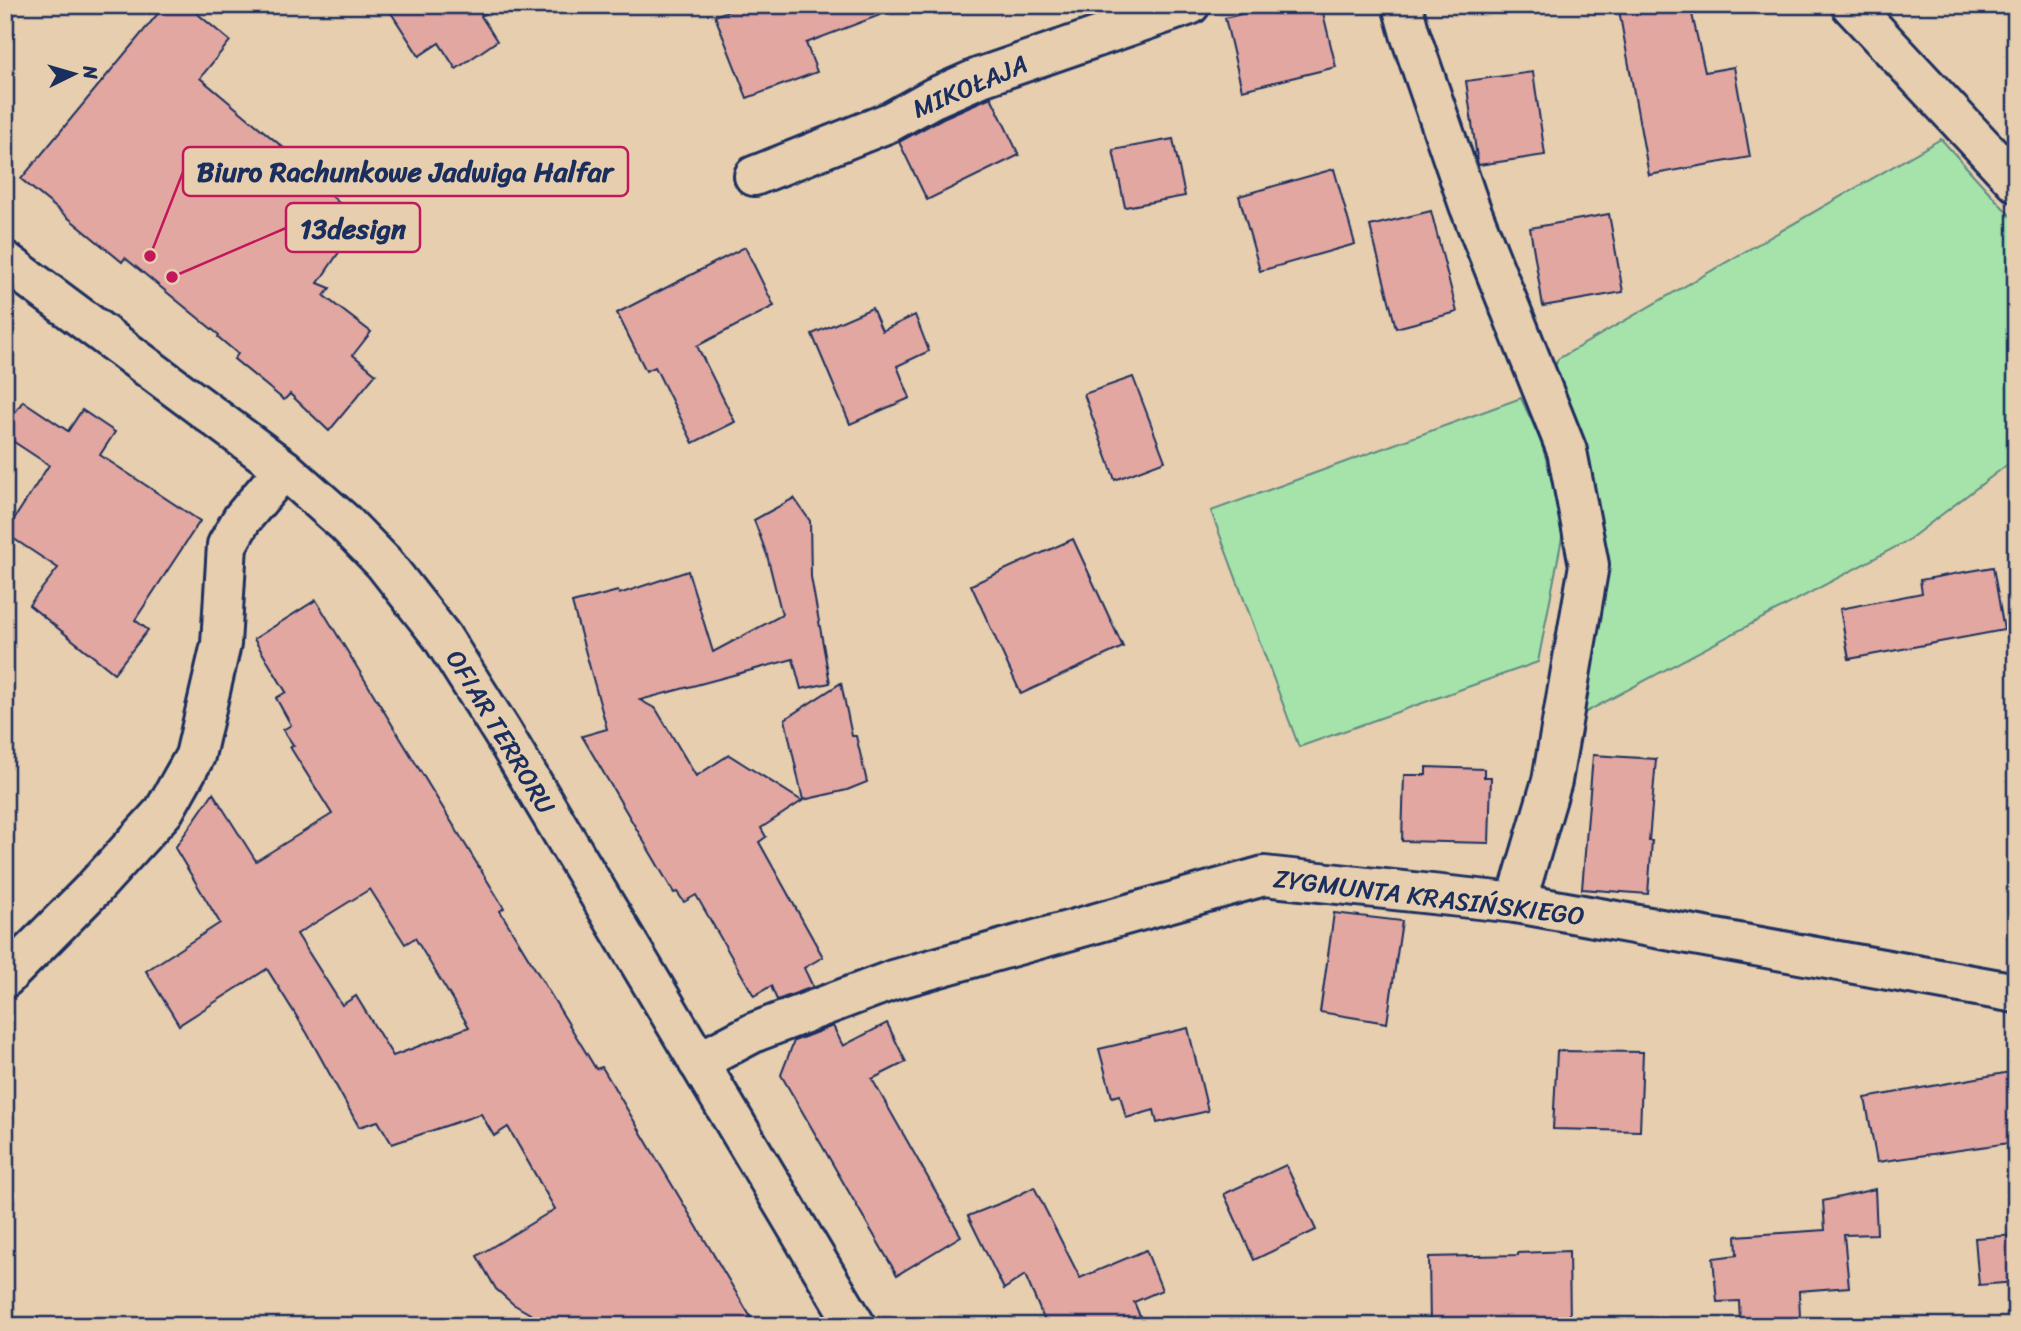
<svg xmlns="http://www.w3.org/2000/svg" width="2021" height="1331" font-family="Sriracha,sans-serif">
  <style>
    .green { fill: #a6e3aa; stroke: #608984; stroke-width: 2 }
    .building { fill: #e1a7a0; stroke: #1b2f5e; stroke-width: 2; fill-rule: evenodd }
    .lines { fill: none; stroke-linecap: round; stroke-linejoin: round }
    .minor-casing { stroke: #1b2f5e; stroke-width: 44 }
    .minor { stroke: #e6ceae; stroke-width: 38 }
    .labels { text-anchor: middle; stroke-width: 7; stroke-linejoin: round; paint-order: stroke }
    .street-label { font-size: 26px; fill: #1b2f5e; stroke: #e6ceae }
    .leader { fill: none; stroke: #c2185b; stroke-width: 2.5 }
    .callout-dot { fill: #c2185b; stroke: #e6ceae; stroke-width: 2.5 }
    .callout { fill: #e6ceae; stroke: #c2185b; stroke-width: 2.5 }
    .callout-label { font-size: 28px; text-anchor: middle; font-weight: bold; fill: #1b2f5e }
  </style>
  <rect width="100%" height="100%" fill="#e6ceae"/>
  <filter id="ink" filterUnits="userSpaceOnUse"><feTurbulence type="fractalNoise" baseFrequency=".0143" numOctaves="2"/><feDisplacementMap in="SourceGraphic" scale="14" xChannelSelector="R" yChannelSelector="G"/><feConvolveMatrix kernelMatrix="1 2 1 2 8 2 1 2 1" color-interpolation-filters="sRGB"/></filter>
  <g filter="url(#ink)">
    <g class="green">
      <path d="M 1941,139 L 2016,222 L 2016,458 L 1907,541 L 1575,718 L 1601,581 L 1550,378 L 1558,359 Z"/>
      <path d="M 1521,398 L 1540,439 L 1565,522 L 1538,662 L 1299,747 L 1211,511 Z"/>
    </g>
    <g class="building">
      <path d="M 165,5 L 187,5 L 230,41 L 200,78 L 285,149 L 359,223 L 318,283 L 330,288 L 324,296 L 371,332 L 353,355 L 376,374 L 329,431 L 290,394 L 284,400 L 234,359 L 238,354 L 218,337 L 219,335 L 125,258 L 122,262 L 21,179 Z"/>
      <path d="M 386,5 L 499,5 L 481,16 L 497,41 L 456,69 L 439,43 L 419,56 Z"/>
      <path d="M 742,5 L 895,5 L 896,9 L 806,43 L 817,72 L 747,98 L 715,16 Z"/>
      <path d="M 1278,5 L 1321,5 L 1336,67 L 1242,90 L 1225,18 Z"/>
      <path d="M 1618,5 L 1690,5 L 1705,72 L 1734,67 L 1750,157 L 1649,175 Z"/>
      <path d="M 1533,72 L 1545,155 L 1478,165 L 1466,81 Z"/>
      <path d="M 991,97 L 1019,155 L 927,200 L 899,142 L 943,118 Z"/>
      <path d="M 1173,139 L 1185,196 L 1125,207 L 1113,150 Z"/>
      <path d="M 1334,169 L 1355,244 L 1260,271 L 1239,196 Z"/>
      <path d="M 1431,211 L 1457,312 L 1396,328 L 1370,226 Z"/>
      <path d="M 1609,214 L 1623,292 L 1543,306 L 1530,228 Z"/>
      <path d="M 745,247 L 774,306 L 697,346 L 735,422 L 693,443 L 655,367 L 646,371 L 617,313 Z"/>
      <path d="M 872,308 L 882,331 L 915,315 L 929,351 L 897,366 L 910,398 L 850,424 L 812,334 Z"/>
      <path d="M 1133,377 L 1165,461 L 1115,480 L 1084,394 Z"/>
      <path d="M 23,401 L 68,431 L 82,410 L 115,432 L 100,455 L 200,521 L 135,620 L 148,630 L 114,673 L 29,605 L 58,568 L 5,533 L 49,465 L 5,436 L 5,427 Z"/>
      <path d="M 794,498 L 810,521 L 811,577 L 830,683 L 801,689 L 793,659 L 640,700 L 656,709 L 696,776 L 729,755 L 802,801 L 761,828 L 766,837 L 759,842 L 823,957 L 804,968 L 813,987 L 777,1000 L 771,986 L 754,996 L 696,895 L 684,902 L 677,892 L 674,893 L 582,736 L 607,729 L 572,603 L 618,591 L 619,594 L 688,571 L 713,652 L 782,615 L 767,555 L 754,520 Z"/>
      <path d="M 1073,539 L 1123,647 L 1021,694 L 971,585 Z"/>
      <path d="M 1993,567 L 2004,630 L 1849,659 L 1840,609 L 1922,593 L 1920,580 Z"/>
      <path d="M 316,600 L 504,908 L 500,911 L 596,1069 L 602,1067 L 756,1326 L 551,1326 L 513,1304 L 496,1289 L 477,1256 L 555,1209 L 508,1127 L 494,1136 L 481,1114 L 392,1144 L 378,1121 L 359,1127 L 307,1033 L 267,969 L 179,1025 L 146,971 L 220,923 L 175,848 L 213,793 L 256,861 L 332,814 L 290,747 L 294,746 L 283,730 L 291,725 L 276,698 L 286,692 L 254,639 ZM 370,889 L 405,944 L 415,938 L 469,1027 L 393,1056 L 356,996 L 342,1005 L 297,934 Z"/>
      <path d="M 841,683 L 852,736 L 856,736 L 867,782 L 847,790 L 803,800 L 785,719 Z"/>
      <path d="M 1593,755 L 1656,759 L 1649,841 L 1652,841 L 1648,894 L 1582,889 Z"/>
      <path d="M 1426,767 L 1484,769 L 1484,777 L 1491,777 L 1489,843 L 1402,841 L 1404,775 L 1426,775 Z"/>
      <path d="M 1334,913 L 1402,921 L 1387,1023 L 1320,1012 Z"/>
      <path d="M 887,1023 L 906,1062 L 872,1079 L 961,1236 L 897,1275 L 781,1075 L 794,1041 L 833,1026 L 843,1046 Z"/>
      <path d="M 1188,1028 L 1208,1111 L 1157,1123 L 1154,1110 L 1126,1118 L 1120,1095 L 1112,1097 L 1099,1049 Z"/>
      <path d="M 1557,1051 L 1643,1052 L 1640,1131 L 1553,1129 Z"/>
      <path d="M 2016,1071 L 2016,1142 L 1877,1162 L 1865,1098 Z"/>
      <path d="M 1286,1165 L 1316,1230 L 1254,1260 L 1224,1194 Z"/>
      <path d="M 1034,1187 L 1080,1278 L 1146,1250 L 1162,1290 L 1134,1302 L 1144,1326 L 1047,1326 L 1025,1275 L 1004,1289 L 968,1216 L 1011,1199 Z"/>
      <path d="M 1875,1189 L 1877,1234 L 1844,1235 L 1849,1287 L 1799,1291 L 1800,1318 L 1740,1321 L 1739,1301 L 1717,1302 L 1713,1258 L 1737,1255 L 1736,1236 L 1825,1230 L 1823,1201 Z"/>
      <path d="M 2016,1235 L 2016,1282 L 1979,1285 L 1975,1238 Z"/>
      <path d="M 1569,1251 L 1570,1322 L 1430,1326 L 1429,1257 L 1518,1255 L 1518,1253 Z"/>
    </g>
    <g class="lines">
      <defs>
        <g id="minor">
          <path d="M 1402,5 L 1410,34 L 1469,205 L 1567,451 L 1589,565 L 1552,781 L 1516,903"/>
          <path d="M 1851,5 L 2016,182"/>
          <path d="M 754,176 L 890,122 L 933,98 L 981,77 L 1190,5"/>
          <path d="M 5,261 L 284,469 L 345,523 L 384,563 L 442,637 L 502,732 L 856,1326"/>
          <path d="M 5,978 L 93,889 L 164,811 L 195,756 L 221,644 L 227,545 L 242,519 L 284,469"/>
          <path d="M 698,1062 L 755,1032 L 893,980 L 1264,876 L 1516,903 L 2016,993"/>
        </g>
      </defs>
      <use href="#minor" class="minor-casing"/>
      <use href="#minor" class="minor"/>
    </g>
  </g>
  <g class="labels">
    <g class="street-label">
      <text transform="translate(970 86) rotate(-23)" y="9">MIKOŁAJA</text>
      <text transform="translate(501 732) rotate(59)" y="9">OFIAR TERRORU</text>
      <text transform="translate(1429 897) rotate(7)" y="9">ZYGMUNTA KRASIŃSKIEGO</text>
    </g>
  </g>
  <path class="leader" d="M150 256L183 172M172 277L286 228"/>
  <g class="callout-dot">
    <circle cx="150" cy="256" r="7"/>
    <circle cx="172" cy="277" r="7"/>
  </g>
  <g class="callout">
    <rect x="183" y="147" width="445" height="49" rx="7"/>
    <rect x="286" y="203" width="134" height="49" rx="7"/>
  </g>
  <g class="callout-label">
    <text x="405" y="181">Biuro Rachunkowe Jadwiga Halfar</text>
    <text x="353" y="238">13design</text>
  </g>
  <rect width="2021" height="1331" fill="none" stroke="#e6ceae" stroke-width="28"/>
  <rect x="14" y="14" width="1993" height="1303" fill="none" stroke="#1b2f5e" stroke-width="2.5" filter="url(#ink)"/>
  <g transform="translate(74 74) rotate(85)" stroke="#e6ceae" stroke-width="5" paint-order="stroke">
  <path d="M0-5L12 26L0 18L-12 26Z" fill="#1b2f5e"/>
  <text y="-10" font-size="19" font-weight="bold" text-anchor="middle" fill="#1b2f5e">N</text>
  </g>
</svg>
